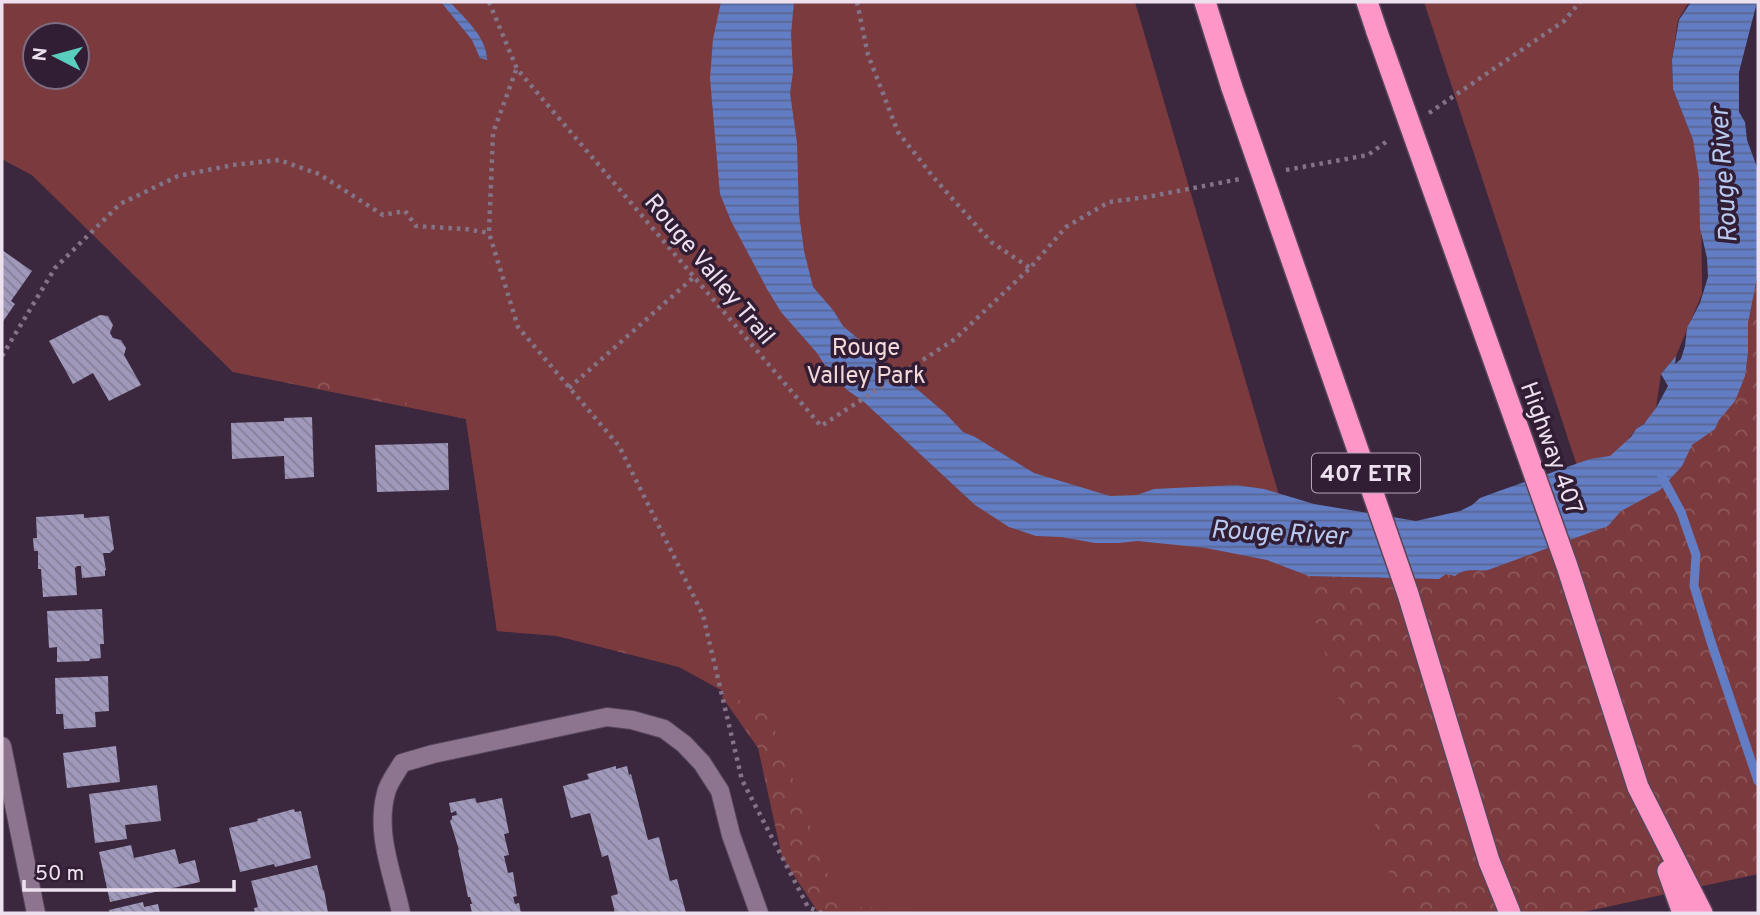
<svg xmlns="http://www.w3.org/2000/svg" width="1760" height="915" font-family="Overpass,sans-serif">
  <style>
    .forest { fill: url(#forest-crowns); fill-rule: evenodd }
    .park { fill: #7b3b3e; fill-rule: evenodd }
    .water { fill: url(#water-rules) }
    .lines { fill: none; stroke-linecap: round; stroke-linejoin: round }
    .stream { stroke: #637dc4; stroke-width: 9 }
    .building { fill: url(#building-back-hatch) }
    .minor-casing { stroke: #574659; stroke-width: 20 }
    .motorway-casing { stroke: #574659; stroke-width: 24 }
    .path { stroke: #847386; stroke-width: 4.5; stroke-dasharray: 3.5 5; stroke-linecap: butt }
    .minor { stroke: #8d7590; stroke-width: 18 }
    .motorway { stroke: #fe96c7; stroke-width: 21 }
    .motorway-bridge-casing { stroke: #574659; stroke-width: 24; stroke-linecap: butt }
    .motorway-bridge { stroke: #fe96c7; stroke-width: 21 }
    .labels { text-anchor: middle; stroke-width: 7; stroke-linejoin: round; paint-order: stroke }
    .shield { fill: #311d34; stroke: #b5a6b7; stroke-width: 2 }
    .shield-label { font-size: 23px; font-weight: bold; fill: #eee1ef }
    .street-label { font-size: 24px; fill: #eee1ef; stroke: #311d34 }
    .park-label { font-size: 24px; fill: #f3d9d9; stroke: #311d34 }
    .water-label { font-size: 26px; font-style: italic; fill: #b9caf0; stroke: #311d34 }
  </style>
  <defs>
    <pattern id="forest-crowns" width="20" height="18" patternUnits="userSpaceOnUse" patternTransform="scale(1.75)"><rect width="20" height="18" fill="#7b3b3e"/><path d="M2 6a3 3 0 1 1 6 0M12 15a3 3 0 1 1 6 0" fill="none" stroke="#8e575a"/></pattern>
    <pattern id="water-rules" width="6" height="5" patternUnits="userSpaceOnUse" patternTransform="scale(1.75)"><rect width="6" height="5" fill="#637dc4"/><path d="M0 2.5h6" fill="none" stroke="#586692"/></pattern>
    <pattern id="building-back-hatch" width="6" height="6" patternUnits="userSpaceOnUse" patternTransform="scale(1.75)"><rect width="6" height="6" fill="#a099bb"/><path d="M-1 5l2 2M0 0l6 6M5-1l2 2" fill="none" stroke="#858098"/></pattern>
  </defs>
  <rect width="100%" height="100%" fill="#3b273e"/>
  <path class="forest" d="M 2,2 L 735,2 L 1278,571 L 1380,578 L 1634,483 L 1758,249 L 1758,874 L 1579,913 L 823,913 L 818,912 L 782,857 L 758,748 L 722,697 L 730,680 L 557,636 L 497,631 L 466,419 L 233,372 L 32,175 L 2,159 ZM 35,35 L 77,35 L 77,77 L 35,77 Z"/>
  <g class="park">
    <path d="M 2,2 L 1135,2 L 1401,913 L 982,913 L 973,910 L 840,907 L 770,717 L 668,661 L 548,634 L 497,631 L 466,419 L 315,378 L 233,372 L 32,175 L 2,159 ZM 35,35 L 77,35 L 77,77 L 35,77 Z"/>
    <path d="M 1424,2 L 1689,2 L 1678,20 L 1672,60 L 1673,89 L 1693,140 L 1701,173 L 1702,294 L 1676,356 L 1661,374 L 1656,408 L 1649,420 L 1636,429 L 1609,466 L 1581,478 Z"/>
  </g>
  <g class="water">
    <path d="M 441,2 L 450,2 C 464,18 487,37 487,60 L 480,58 L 472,40 Z"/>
    <path d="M 721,2 L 794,2 L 791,34 L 793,72 L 790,93 L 797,143 L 799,214 L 804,251 L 813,287 L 833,310 L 843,326 L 945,413 L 963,432 L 975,437 L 1034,473 L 1110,496 L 1137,495 L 1154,489 L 1236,485 L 1264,489 L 1314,504 L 1416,521 L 1460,511 L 1472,505 L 1480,498 L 1499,491 L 1590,459 L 1610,456 L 1631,437 L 1636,429 L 1644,424 L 1656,408 L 1668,386 L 1661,374 L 1676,356 L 1675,364 L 1681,359 L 1685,346 L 1687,328 L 1700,303 L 1708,277 L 1707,258 L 1700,228 L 1699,178 L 1693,140 L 1673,89 L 1672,60 L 1679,20 L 1691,2 L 1757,2 L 1739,72 L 1739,112 L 1745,122 L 1747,140 L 1758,170 L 1758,272 L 1748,323 L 1748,352 L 1745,376 L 1735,401 L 1719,420 L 1715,429 L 1692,445 L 1682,466 L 1660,490 L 1621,511 L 1608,526 L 1488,570 C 1474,572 1467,567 1455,576 L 1446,574 L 1439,579 L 1309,576 L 1267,560 L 1206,548 L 1138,541 L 1118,543 L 1095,543 L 1061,537 L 1036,536 L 1009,527 L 975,505 L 863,401 L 847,390 L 842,384 L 838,375 L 824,364 L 817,353 L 781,312 L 767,289 L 731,221 L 720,194 L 710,78 L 713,39 Z"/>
  </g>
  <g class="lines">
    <path class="stream" d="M 1661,475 L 1681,512 L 1696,555 L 1694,586 L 1711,642 L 1758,781"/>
  </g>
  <g class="building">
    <path d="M 2,250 L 32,271 L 11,301 L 15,304 L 2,323 Z"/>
    <path d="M 100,315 L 108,316 L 113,325 L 110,333 L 113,338 L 121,340 L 126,348 L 124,355 L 141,385 L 109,401 L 93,373 L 73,384 L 49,341 Z"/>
    <path d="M 312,417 L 314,477 L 285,479 L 284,456 L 232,459 L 231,423 L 284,421 L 284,418 Z"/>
    <path d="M 448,443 L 449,490 L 377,492 L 375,445 Z"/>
    <path d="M 84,514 L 84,518 L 109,516 L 114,549 L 110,553 L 103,553 L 106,570 L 105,570 L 105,576 L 82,578 L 81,566 L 77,566 L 75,568 L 77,595 L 43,597 L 41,569 L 38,569 L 38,551 L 34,551 L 33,538 L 37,538 L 36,517 Z"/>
    <path d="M 102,609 L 104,644 L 100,644 L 101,658 L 90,659 L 89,661 L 57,662 L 57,647 L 49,648 L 47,611 Z"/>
    <path d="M 108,676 L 109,711 L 95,712 L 96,727 L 64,729 L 63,714 L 56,714 L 55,678 Z"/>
    <path d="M 116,746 L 120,782 L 67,788 L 63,753 Z"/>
    <path d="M 616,766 L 616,769 L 627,766 L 629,775 L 631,774 L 648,840 L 659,837 L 670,881 L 677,879 L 686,913 L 615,913 L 611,896 L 618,894 L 608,855 L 602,857 L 590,813 L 571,818 L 563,786 L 589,779 L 587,774 Z"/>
    <path d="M 157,785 L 161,821 L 125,825 L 127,839 L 95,843 L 89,794 Z"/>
    <path d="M 475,798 L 477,803 L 502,798 L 509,833 L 504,834 L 509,855 L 504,856 L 508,873 L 513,872 L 517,896 L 513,897 L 515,904 L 519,903 L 521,913 L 472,913 L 470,904 L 472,904 L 470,897 L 468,897 L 458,850 L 459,850 L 450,821 L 452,819 L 452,816 L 457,815 L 456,811 L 451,813 L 449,803 Z"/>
    <path d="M 294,809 L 295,812 L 301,811 L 311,858 L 275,867 L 274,864 L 240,872 L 229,828 L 258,821 L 257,819 Z"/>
    <path d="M 131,845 L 134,858 L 175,849 L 179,864 L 195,860 L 200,882 L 110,902 L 99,852 Z"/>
    <path d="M 317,865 L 323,890 L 324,890 L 328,913 L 255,913 L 254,908 L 258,907 L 251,881 Z"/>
    <path d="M 143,902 L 144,907 L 158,904 L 160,913 L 110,913 L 109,910 Z"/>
  </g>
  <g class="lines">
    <defs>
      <g id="minor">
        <path d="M 2,746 L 36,913"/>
        <path d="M 401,913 C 393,874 375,834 386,793 C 388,783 397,772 402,763 L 433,754 L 607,717 L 632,720 L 664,729 L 684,744 L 702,763 L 720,791 L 731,835 L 759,913"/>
      </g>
      <g id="motorway">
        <path d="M 1205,2 L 1232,88"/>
        <path d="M 1367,2 L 1377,32"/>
        <path d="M 1638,787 L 1702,913"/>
        <path d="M 1489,861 L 1510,913"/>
        <path d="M 1668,871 L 1683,913"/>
      </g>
    </defs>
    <use href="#minor" class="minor-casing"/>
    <use href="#motorway" class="motorway-casing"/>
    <g class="path">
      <path d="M 489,2 L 517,69 L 821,426 L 955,339 L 1030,268 L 1066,227 L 1109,202 L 1147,197 L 1240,179"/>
      <path d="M 857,2 L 868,55 L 898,132 L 934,178 L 991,242 L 1030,268"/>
      <path d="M 516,70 L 493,133 L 489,233 L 518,327 L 619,446 L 703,615 L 742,780 L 808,907 L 822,913"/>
      <path d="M 1429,113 L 1564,21 L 1580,2"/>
      <path d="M 1286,170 L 1368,155 L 1390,139"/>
      <path d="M 2,356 L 55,268 L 120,204 L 178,176 L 233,165 L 279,160 L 319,174 L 383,215 L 405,211 L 416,226 L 466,229 L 489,233"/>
      <path d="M 569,388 L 694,277"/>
    </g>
    <use href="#minor" class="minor"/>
    <use href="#motorway" class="motorway"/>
    <defs>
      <g id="motorway-bridge">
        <path d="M 1377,32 L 1567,566 L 1638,787"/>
        <path d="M 1232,88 L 1408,594 L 1489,861"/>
      </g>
    </defs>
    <use href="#motorway-bridge" class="motorway-bridge-casing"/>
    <use href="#motorway-bridge" class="motorway-bridge"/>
  </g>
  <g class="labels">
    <rect class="shield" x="1312" y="453.5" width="108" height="39" rx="5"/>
    <g class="shield-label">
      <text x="1366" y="481">407 ETR</text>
    </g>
    <g class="street-label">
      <text transform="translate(710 269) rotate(50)" y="8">Rouge Valley Trail</text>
      <text transform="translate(1552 448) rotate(70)" y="8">Highway 407</text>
    </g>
    <g class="park-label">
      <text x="866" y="355">Rouge<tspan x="866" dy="28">Valley Park</tspan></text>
    </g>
    <g class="water-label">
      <text transform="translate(1723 175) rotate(-94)" y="9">Rouge River</text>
      <text transform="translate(1279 532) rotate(3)" y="9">Rouge River</text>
    </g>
  </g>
  <rect width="1760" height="915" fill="none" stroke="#eee1ef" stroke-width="7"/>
  <g transform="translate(56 56) rotate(276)"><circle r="33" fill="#311d34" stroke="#7d6b7f" stroke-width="2"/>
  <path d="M0-5L12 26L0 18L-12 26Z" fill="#59cebf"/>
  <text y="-10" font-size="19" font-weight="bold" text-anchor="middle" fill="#eee1ef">N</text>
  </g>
  <path d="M24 880v10h210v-10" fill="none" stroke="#eee1ef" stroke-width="3.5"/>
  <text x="35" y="880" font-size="21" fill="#eee1ef" stroke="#311d34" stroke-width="5" paint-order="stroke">50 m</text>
</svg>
